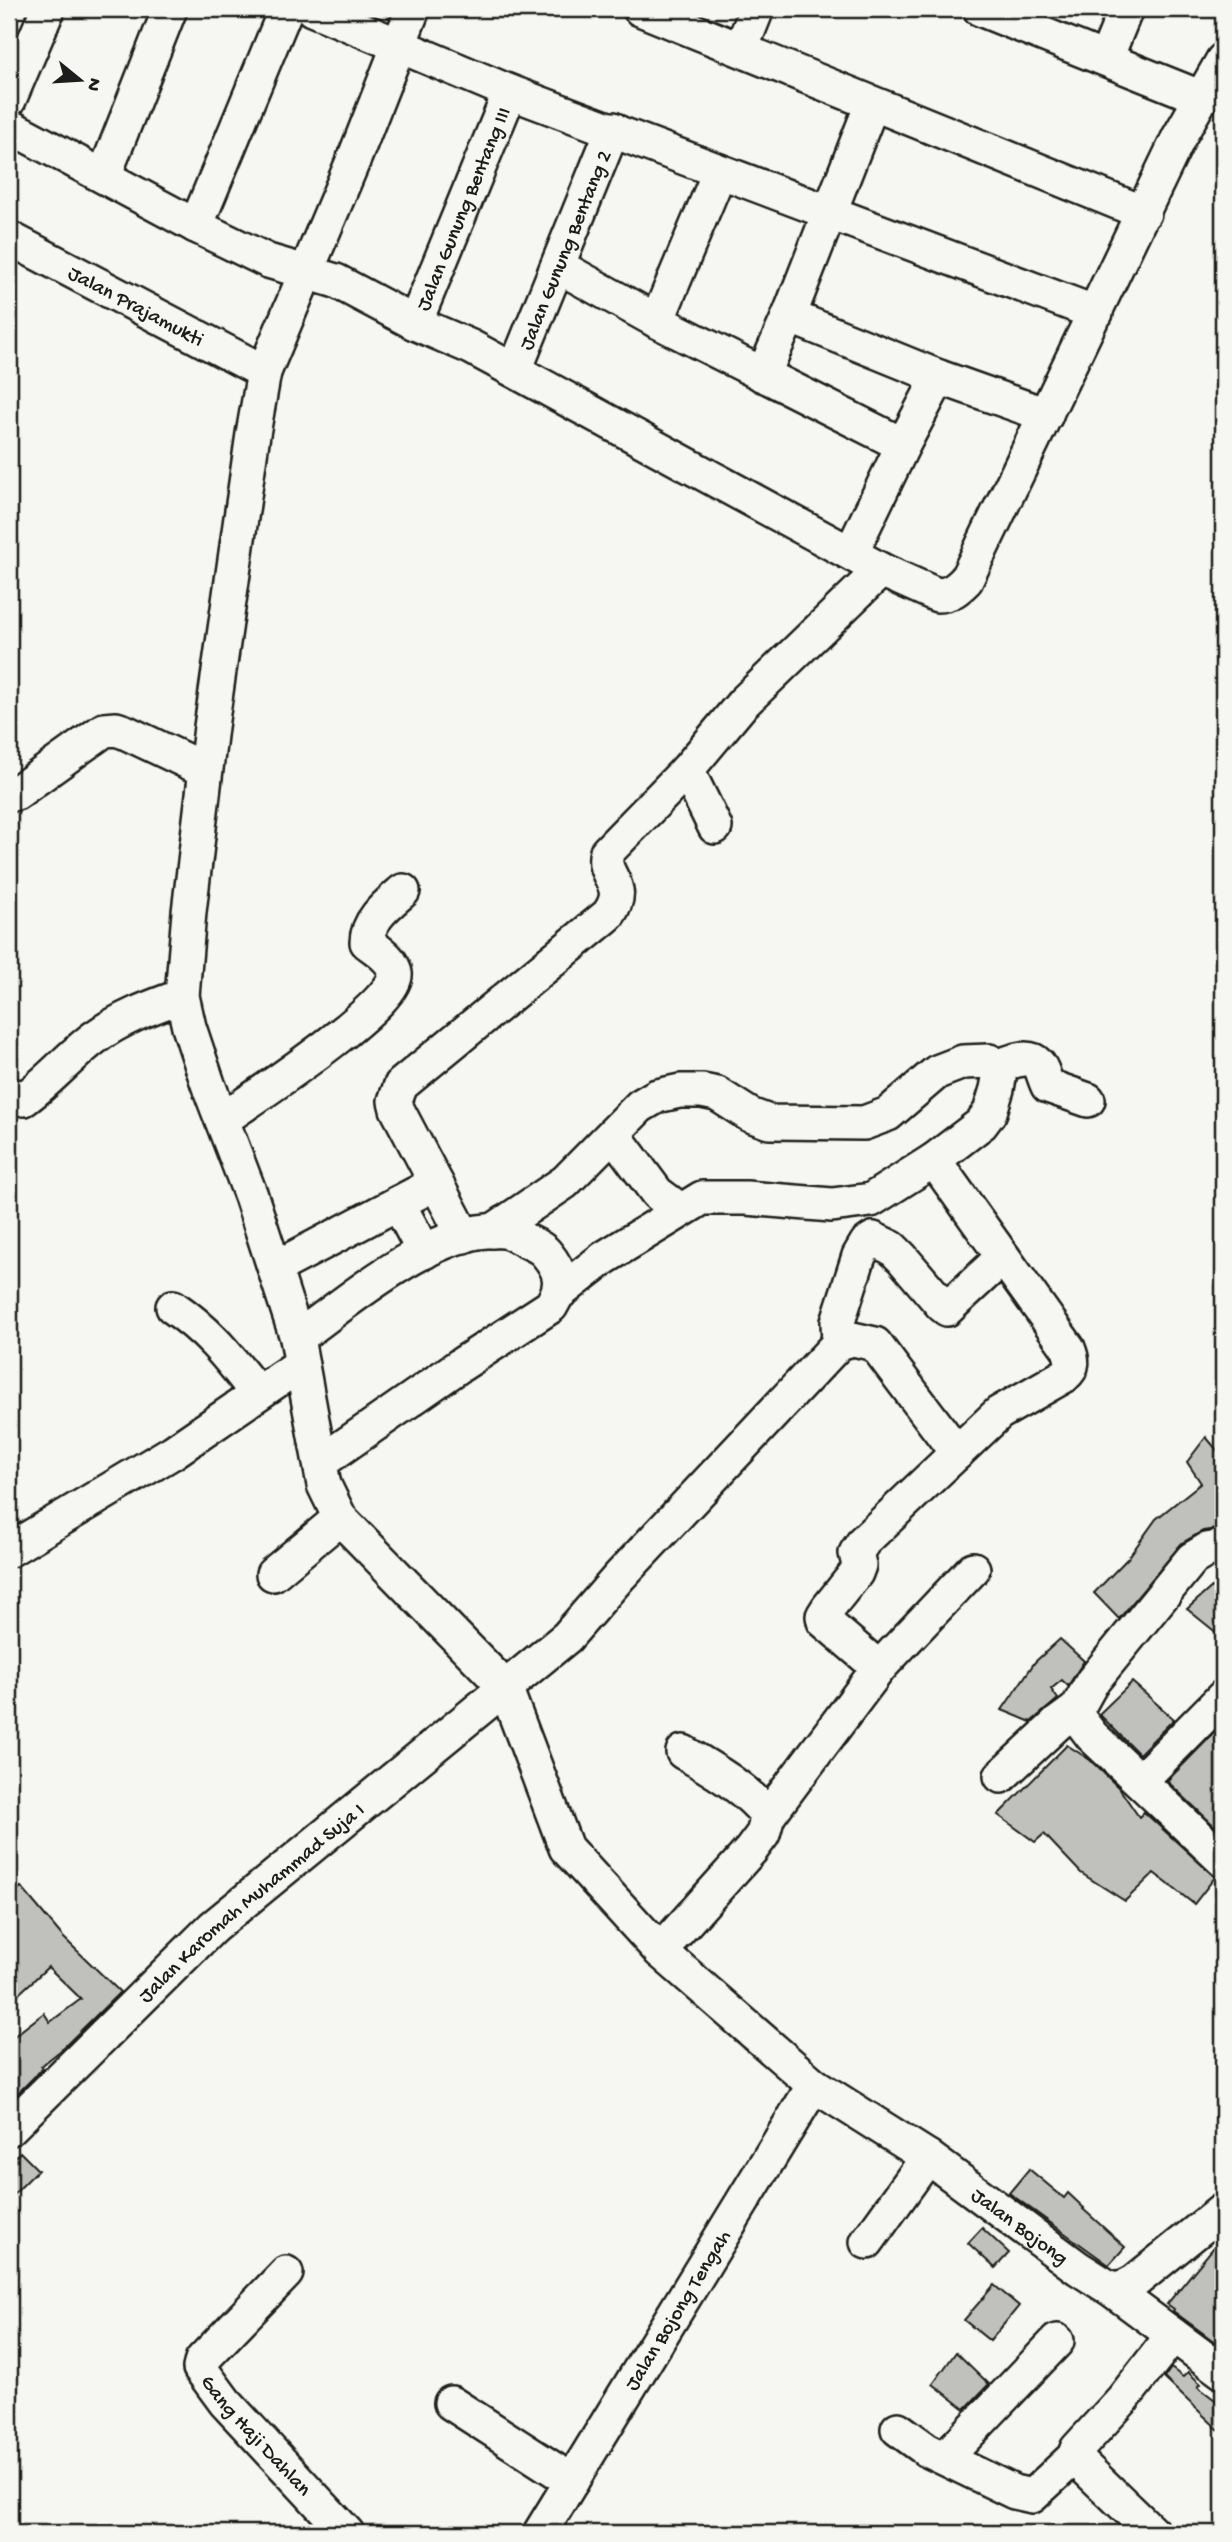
<svg xmlns="http://www.w3.org/2000/svg" width="1232" height="2542" font-family="'Gochi Hand',sans-serif">
  <style>
    .building { fill: #c0c0bd; stroke: #1c1c1c; stroke-width: 2 }
    .lines { fill: none; stroke-linecap: round; stroke-linejoin: round }
    .minor-casing { stroke: #1c1c1c; stroke-width: 38 }
    .minor { stroke: #f6f6f2; stroke-width: 33 }
    .labels { text-anchor: middle; stroke-width: 6; stroke-linejoin: round; paint-order: stroke }
    .street-label { font-size: 21px; fill: #1c1c1c; stroke: #f6f6f2 }
  </style>
  <rect width="100%" height="100%" fill="#f6f6f2"/>
  <filter id="ink" filterUnits="userSpaceOnUse"><feTurbulence type="fractalNoise" baseFrequency=".0143" numOctaves="2"/><feDisplacementMap in="SourceGraphic" scale="14" xChannelSelector="R" yChannelSelector="G"/><feConvolveMatrix kernelMatrix="1 2 1 2 8 2 1 2 1" color-interpolation-filters="sRGB"/></filter>
  <g filter="url(#ink)">
    <g class="building">
      <path d="M 1206,1437 L 1223,1457 L 1223,1528 L 1203,1531 L 1182,1543 L 1119,1619 L 1094,1593 L 1128,1558 L 1156,1519 L 1201,1483 L 1187,1462 Z"/>
      <path d="M 1223,1577 L 1223,1638 L 1187,1609 Z"/>
      <path d="M 1060,1639 L 1084,1661 L 1068,1686 L 1062,1680 L 1051,1689 L 1058,1699 L 1031,1722 L 1002,1710 L 1035,1662 Z"/>
      <path d="M 1132,1682 L 1174,1719 L 1139,1754 L 1099,1714 Z"/>
      <path d="M 1223,1724 L 1223,1834 L 1167,1781 Z"/>
      <path d="M 1067,1745 L 1090,1760 L 1119,1788 L 1139,1817 L 1144,1812 L 1215,1877 L 1194,1904 L 1154,1873 L 1125,1901 L 1081,1873 L 1044,1834 L 1035,1842 L 998,1815 Z"/>
      <path d="M 21,1887 L 63,1937 L 120,1992 L 60,2051 L 41,2066 L 43,2068 L 9,2102 L 9,2040 L 44,2013 L 50,2022 L 81,1999 L 48,1967 L 9,2003 L 9,1897 Z"/>
      <path d="M 20,2152 L 38,2170 L 9,2199 L 9,2163 Z"/>
      <path d="M 1029,2169 L 1064,2198 L 1068,2193 L 1084,2208 L 1083,2209 L 1125,2247 L 1109,2265 L 1009,2193 Z"/>
      <path d="M 982,2228 L 1009,2253 L 995,2268 L 968,2243 Z"/>
      <path d="M 1223,2236 L 1223,2339 L 1219,2345 L 1173,2311 L 1174,2309 L 1167,2304 Z"/>
      <path d="M 994,2285 L 1019,2306 L 990,2341 L 964,2320 Z"/>
      <path d="M 956,2352 L 989,2384 L 965,2409 L 933,2384 Z"/>
      <path d="M 1171,2368 L 1183,2377 L 1188,2372 L 1201,2384 L 1198,2387 L 1223,2406 L 1223,2434 L 1164,2378 Z"/>
    </g>
    <g class="lines">
      <defs>
        <g id="minor">
          <path d="M 312,9 L 510,92 L 1096,313"/>
          <path id="s1" d="M 413,9 L 356,154 L 264,372 L 253,434 L 211,727 L 189,912 L 182,996 L 189,1027 L 208,1084 L 251,1196 L 297,1338 L 324,1485 L 340,1518 L 505,1687 L 566,1848 L 660,1951 L 814,2085 L 928,2157 L 1078,2268 L 1111,2289 L 1223,2372"/>
          <path d="M 640,9 L 1144,213"/>
          <path d="M 980,9 L 1202,98"/>
          <path d="M 741,49 L 757,9"/>
          <path d="M 1106,58 L 1126,9"/>
          <path d="M 9,100 L 48,9"/>
          <path d="M 9,126 L 196,226 L 268,261 L 336,281 L 415,323 L 471,347 L 881,570 L 937,595 C 950,595 957,589 966,580 L 1179,137 L 1223,60"/>
          <path d="M 104,176 L 170,9"/>
          <path d="M 196,226 L 286,9"/>
          <path id="s2" d="M 9,238 L 264,372"/>
          <path d="M 558,266 L 657,321 L 903,445"/>
          <path d="M 789,316 L 939,377 L 1046,415"/>
          <path d="M 657,321 L 719,173"/>
          <path id="s3" d="M 415,323 L 510,92"/>
          <path id="s4" d="M 515,370 L 613,129"/>
          <path d="M 763,375 L 789,316 L 872,104"/>
          <path d="M 851,553 L 903,445 L 939,377"/>
          <path d="M 687,770 L 715,827"/>
          <path d="M 9,795 L 16,793 L 104,730 L 116,729 L 125,732 L 205,770"/>
          <path d="M 997,1067 C 1008,1063 1028,1053 1038,1064 C 1043,1069 1044,1079 1048,1086 L 1088,1100"/>
          <path d="M 9,1094 L 24,1099 C 49,1081 69,1057 94,1038 C 121,1018 151,1007 182,996"/>
          <path d="M 222,1120 C 250,1100 401,1002 395,973 C 393,959 377,950 367,942 C 367,920 388,904 403,891"/>
          <path d="M 614,1135 L 657,1193 L 680,1210"/>
          <path d="M 398,1203 L 424,1252"/>
          <path d="M 493,1231 L 565,1182 L 640,1106 L 657,1096 L 680,1091 L 702,1091 L 717,1094 L 750,1115 L 769,1122 L 864,1123 L 888,1114 L 937,1072 L 963,1062 L 989,1061 L 997,1067 L 999,1078 L 997,1089 L 990,1112 L 981,1124 L 934,1160 L 871,1200 L 832,1205 L 746,1198 L 702,1198 L 604,1258 L 559,1293"/>
          <path d="M 464,1236 L 397,1109 L 395,1101 L 401,1085 L 608,915 C 631,884 599,877 607,852 L 687,770 L 743,703 L 881,570"/>
          <path d="M 275,1268 L 436,1183"/>
          <path d="M 173,1307 C 211,1333 229,1358 257,1393"/>
          <path d="M 297,1338 C 349,1301 437,1224 504,1231 C 510,1232 517,1236 523,1239 C 532,1244 540,1246 546,1253 C 562,1272 564,1285 551,1306 L 459,1366 L 321,1462"/>
          <path d="M 839,1343 L 838,1322 L 841,1312 L 859,1256 L 866,1244 L 873,1239 L 892,1248 L 902,1258 L 942,1305 L 947,1309 L 1003,1257"/>
          <path d="M 1223,1547 L 1207,1550 L 1192,1559 L 1092,1682 L 1077,1709 L 1079,1719 L 1092,1736 L 1223,1860"/>
          <path d="M 9,1550 L 173,1452 L 301,1364"/>
          <path d="M 273,1574 L 340,1518"/>
          <path d="M 879,1668 L 824,1621 L 823,1616 L 828,1608 L 856,1573 L 859,1565 L 856,1553 L 864,1541 L 999,1413 L 1064,1376 C 1074,1368 1073,1360 1068,1348 L 934,1160"/>
          <path d="M 1001,1776 L 1058,1723 L 1077,1709"/>
          <path d="M 1141,1780 L 1223,1697"/>
          <path d="M 768,1816 L 879,1668 L 973,1569"/>
          <path d="M 660,1951 L 751,1850 L 763,1834 L 768,1816 C 747,1789 712,1769 683,1752"/>
          <path id="s5" d="M 9,2129 L 213,1927 L 567,1637 L 619,1577 L 839,1343 L 853,1339 L 875,1344 L 957,1453"/>
          <path d="M 867,2242 L 928,2157"/>
          <path id="s6" d="M 286,2273 L 202,2360 L 200,2368 L 225,2402 L 347,2533"/>
          <path d="M 1111,2289 L 1124,2287 L 1134,2282 L 1223,2210"/>
          <path d="M 451,2403 L 572,2481"/>
          <path d="M 898,2429 L 927,2450 L 1014,2492 L 1032,2496 L 1074,2457 L 1077,2449 L 1123,2399 L 1173,2335"/>
          <path d="M 1074,2457 L 1153,2533"/>
          <path d="M 945,2458 L 1057,2341"/>
          <path id="s7" d="M 540,2533 L 814,2085"/>
        </g>
      </defs>
      <use href="#minor" class="minor-casing"/>
      <use href="#minor" class="minor"/>
    </g>
  </g>
  <g class="labels">
    <g class="street-label">
      <text dy="7" stroke="none"><textPath href="#s3" startOffset="124">Jalan Gunung Bentang III</textPath></text>
      <text dy="7" stroke="none"><textPath href="#s4" startOffset="130">Jalan Gunung Bentang 2</textPath></text>
      <text dy="7" stroke="none"><textPath href="#s2" startOffset="144">Jalan Prajamukti</textPath></text>
      <text dy="7" stroke="none"><textPath href="#s5" startOffset="332">Jalan Karomah Muhammad Suja I</textPath></text>
      <text dy="7" stroke="none"><textPath href="#s1" startOffset="2571">Jalan Bojong</textPath></text>
      <text dy="7" stroke="none"><textPath href="#s7" startOffset="262">Jalan Bojong Tengah</textPath></text>
      <text dy="7" stroke="none"><textPath href="#s6" startOffset="217">Gang Haji Dahlan</textPath></text>
    </g>
  </g>
  <rect width="1232" height="2542" fill="none" stroke="#f6f6f2" stroke-width="35"/>
  <rect x="18" y="18" width="1197" height="2507" fill="none" stroke="#1c1c1c" stroke-width="2.5" filter="url(#ink)"/>
  <g transform="translate(80 80) rotate(108)" stroke="#f6f6f2" stroke-width="5" paint-order="stroke">
  <path d="M0-5L12 26L0 18L-12 26Z" fill="#1c1c1c"/>
  <text y="-10" font-size="19" font-weight="bold" text-anchor="middle" fill="#1c1c1c">N</text>
  </g>
</svg>
